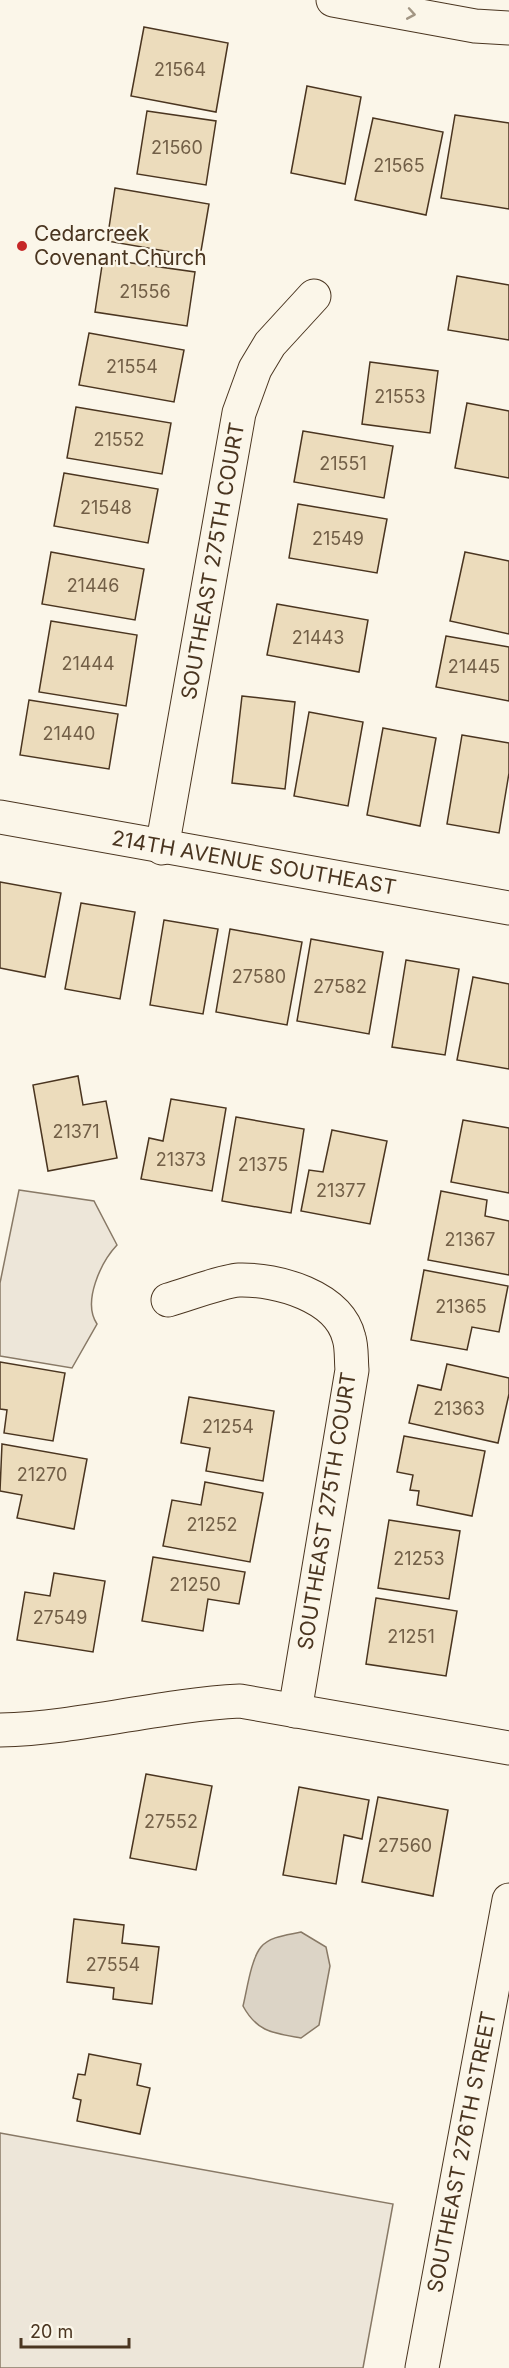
<svg xmlns="http://www.w3.org/2000/svg" width="509" height="2368" font-family="Inter,sans-serif">
  <style>
    .green { fill: #ede6d9; stroke: #887966; stroke-width: 1.5 }
    .water { fill: #dcd4c6; stroke: #887966; stroke-width: 1.5 }
    .building { fill: #ecdcbc; stroke: #4a3520; stroke-width: 1.5 }
    .lines { fill: none; stroke-linecap: round; stroke-linejoin: round }
    .minor-casing { stroke: #4a3520; stroke-width: 35 }
    .minor { stroke: #fbf6e9; stroke-width: 33 }
    .oneway { stroke: #a29684 }
    .poi-dot { fill: #c62828; stroke: #fbf6e9; stroke-width: 2 }
    .labels { text-anchor: middle; stroke-width: 4.5; stroke-linejoin: round; paint-order: stroke }
    .number-label { font-size: 18px; fill: #725f47 }
    .poi-label { font-size: 21px; fill: #4a3520; stroke: #fbf6e9; text-anchor: start }
    .street-label { font-size: 21px; fill: #4a3520; stroke: #fbf6e9 }
  </style>
  <rect width="100%" height="100%" fill="#fbf6e9"/>
  <g class="green">
    <path d="M 19,1190 L 94,1201 L 117,1245 C 101,1262 82,1302 97,1324 L 72,1368 L 0,1356 L 0,1283 Z"/>
    <path d="M 0,2133 L 393,2204 L 363,2368 L 0,2368 Z"/>
  </g>
  <path class="water" d="M 301,1932 L 326,1947 L 330,1966 L 319,2025 L 301,2038 C 273,2033 257,2032 243,2006 C 247,1990 251,1959 261,1947 C 270,1936 288,1935 301,1932 Z"/>
  <g class="building">
    <path d="M 144,27 L 228,43 L 216,112 L 131,96 Z"/>
    <path d="M 307,86 L 361,97 L 345,184 L 291,173 Z"/>
    <path d="M 147,111 L 216,121 L 206,185 L 137,174 Z"/>
    <path d="M 455,115 L 509,123 L 509,209 L 441,198 Z"/>
    <path d="M 373,118 L 443,132 L 426,215 L 355,200 Z"/>
    <path d="M 115,188 L 209,204 L 200,257 L 107,241 Z"/>
    <path d="M 103,259 L 195,272 L 187,326 L 95,312 Z"/>
    <path d="M 457,276 L 509,285 L 509,340 L 448,330 Z"/>
    <path d="M 89,333 L 184,350 L 174,402 L 79,385 Z"/>
    <path d="M 370,362 L 438,371 L 430,433 L 362,424 Z"/>
    <path d="M 467,403 L 509,411 L 509,478 L 455,468 Z"/>
    <path d="M 76,407 L 171,423 L 162,474 L 67,458 Z"/>
    <path d="M 303,431 L 393,446 L 384,498 L 294,482 Z"/>
    <path d="M 64,473 L 158,489 L 148,543 L 54,526 Z"/>
    <path d="M 298,504 L 387,519 L 377,573 L 289,558 Z"/>
    <path d="M 51,552 L 144,569 L 135,620 L 42,604 Z"/>
    <path d="M 465,552 L 509,561 L 509,634 L 450,621 Z"/>
    <path d="M 277,604 L 368,620 L 359,672 L 267,655 Z"/>
    <path d="M 51,621 L 137,635 L 126,706 L 39,692 Z"/>
    <path d="M 446,636 L 509,647 L 509,701 L 436,687 Z"/>
    <path d="M 242,696 L 295,702 L 285,789 L 232,783 Z"/>
    <path d="M 29,700 L 118,714 L 109,769 L 20,755 Z"/>
    <path d="M 309,712 L 363,722 L 348,806 L 294,796 Z"/>
    <path d="M 383,728 L 436,738 L 420,826 L 367,815 Z"/>
    <path d="M 462,735 L 509,743 L 509,773 L 499,833 L 447,824 Z"/>
    <path d="M 0,882 L 61,893 L 45,977 L 0,968 Z"/>
    <path d="M 81,903 L 135,912 L 120,999 L 65,989 Z"/>
    <path d="M 164,920 L 218,929 L 203,1014 L 150,1005 Z"/>
    <path d="M 230,929 L 302,942 L 287,1025 L 216,1012 Z"/>
    <path d="M 311,939 L 383,952 L 369,1034 L 297,1021 Z"/>
    <path d="M 406,960 L 459,969 L 445,1055 L 392,1047 Z"/>
    <path d="M 473,977 L 509,984 L 509,1069 L 457,1060 Z"/>
    <path d="M 78,1076 L 83,1105 L 106,1101 L 117,1158 L 48,1171 L 33,1085 Z"/>
    <path d="M 171,1099 L 226,1108 L 212,1191 L 141,1179 L 149,1138 L 163,1141 Z"/>
    <path d="M 236,1117 L 304,1129 L 291,1213 L 222,1201 Z"/>
    <path d="M 463,1120 L 509,1128 L 509,1193 L 451,1182 Z"/>
    <path d="M 332,1130 L 387,1141 L 370,1224 L 301,1211 L 309,1170 L 323,1172 Z"/>
    <path d="M 441,1191 L 487,1200 L 485,1216 L 509,1221 L 509,1275 L 428,1260 Z"/>
    <path d="M 424,1270 L 508,1286 L 499,1332 L 472,1327 L 467,1350 L 411,1340 Z"/>
    <path d="M 0,1362 L 65,1373 L 53,1441 L 4,1433 L 7,1410 L 0,1409 Z"/>
    <path d="M 447,1364 L 509,1378 L 509,1394 L 498,1443 L 409,1423 L 418,1385 L 441,1390 Z"/>
    <path d="M 189,1397 L 274,1411 L 263,1481 L 206,1471 L 210,1448 L 181,1443 Z"/>
    <path d="M 404,1436 L 485,1451 L 472,1516 L 417,1505 L 419,1491 L 410,1490 L 413,1475 L 397,1472 Z"/>
    <path d="M 2,1444 L 87,1459 L 74,1529 L 17,1518 L 22,1495 L 0,1491 Z"/>
    <path d="M 205,1482 L 263,1493 L 250,1562 L 163,1546 L 172,1500 L 201,1505 Z"/>
    <path d="M 389,1520 L 460,1531 L 449,1599 L 378,1588 Z"/>
    <path d="M 153,1557 L 245,1572 L 239,1604 L 208,1599 L 203,1631 L 142,1621 Z"/>
    <path d="M 54,1573 L 105,1581 L 93,1652 L 17,1640 L 25,1592 L 50,1596 Z"/>
    <path d="M 376,1598 L 457,1611 L 446,1676 L 366,1664 Z"/>
    <path d="M 146,1774 L 212,1786 L 196,1870 L 130,1858 Z"/>
    <path d="M 299,1787 L 369,1800 L 362,1839 L 344,1835 L 336,1884 L 283,1875 Z"/>
    <path d="M 378,1797 L 448,1810 L 433,1896 L 362,1882 Z"/>
    <path d="M 74,1919 L 124,1925 L 122,1943 L 159,1947 L 152,2004 L 113,1999 L 114,1988 L 67,1982 Z"/>
    <path d="M 89,2054 L 141,2064 L 137,2085 L 150,2088 L 140,2134 L 77,2121 L 81,2100 L 73,2098 L 78,2074 L 85,2075 Z"/>
  </g>
  <g class="lines">
    <defs>
      <g id="minor">
        <path d="M 333,0 L 475,26 L 509,28"/>
        <path d="M 0,817 L 509,908"/>
        <path d="M 162,848 L 239,413 L 255,369 L 270,344 L 314,296"/>
        <path d="M 168,1300 C 186,1295 222,1281 239,1280 C 277,1279 339,1296 349,1338 C 352,1347 351,1360 352,1370 L 295,1711"/>
        <path d="M 0,1730 C 81,1728 159,1705 240,1701 L 509,1748"/>
        <path d="M 422,2368 L 509,1900"/>
      </g>
    </defs>
    <use href="#minor" class="minor-casing"/>
    <use href="#minor" class="minor"/>
  </g>
  <defs><path id="oneway-chevron" d="M-2-3.5L2.5 0L-2 3.5" fill="none" stroke-width="1.6" stroke-linecap="round" stroke-linejoin="round" transform="scale(1.5)"/></defs>
  <use class="oneway" href="#oneway-chevron" transform="translate(411 14) rotate(10)"/>
  <circle class="poi-dot" cx="22" cy="246" r="6"/>
  <g class="labels">
    <g class="number-label">
      <text x="180" y="76">21564</text>
      <text x="177" y="154">21560</text>
      <text x="399" y="172">21565</text>
      <text x="145" y="298">21556</text>
      <text x="132" y="373">21554</text>
      <text x="400" y="403">21553</text>
      <text x="119" y="446">21552</text>
      <text x="343" y="470">21551</text>
      <text x="106" y="514">21548</text>
      <text x="338" y="545">21549</text>
      <text x="93" y="592">21446</text>
      <text x="318" y="644">21443</text>
      <text x="88" y="670">21444</text>
      <text x="474" y="673">21445</text>
      <text x="69" y="740">21440</text>
      <text x="259" y="983">27580</text>
      <text x="340" y="993">27582</text>
      <text x="76" y="1138">21371</text>
      <text x="181" y="1166">21373</text>
      <text x="263" y="1171">21375</text>
      <text x="341" y="1197">21377</text>
      <text x="470" y="1246">21367</text>
      <text x="461" y="1313">21365</text>
      <text x="459" y="1415">21363</text>
      <text x="228" y="1433">21254</text>
      <text x="42" y="1481">21270</text>
      <text x="212" y="1531">21252</text>
      <text x="419" y="1565">21253</text>
      <text x="195" y="1591">21250</text>
      <text x="60" y="1624">27549</text>
      <text x="411" y="1643">21251</text>
      <text x="171" y="1828">27552</text>
      <text x="405" y="1852">27560</text>
      <text x="113" y="1971">27554</text>
    </g>
    <g class="poi-label">
      <text x="34" y="241">Cedarcreek<tspan x="34" dy="24">Covenant Church</tspan></text>
    </g>
    <g class="street-label">
      <text transform="translate(213 561) rotate(-80)" y="7">SOUTHEAST 275TH COURT</text>
      <text transform="translate(254 863) rotate(10)" y="7">214TH AVENUE SOUTHEAST</text>
      <text transform="translate(327 1511) rotate(-81)" y="7">SOUTHEAST 275TH COURT</text>
      <text transform="translate(462 2152) rotate(-79)" y="7">SOUTHEAST 276TH STREET</text>
    </g>
  </g>
  <path d="M21 2338v9h108v-9" fill="none" stroke="#4a3520" stroke-width="3"/>
  <text x="30" y="2338" font-size="18" fill="#4a3520" stroke="#fbf6e9" stroke-width="4.5" paint-order="stroke">20 m</text>
</svg>
